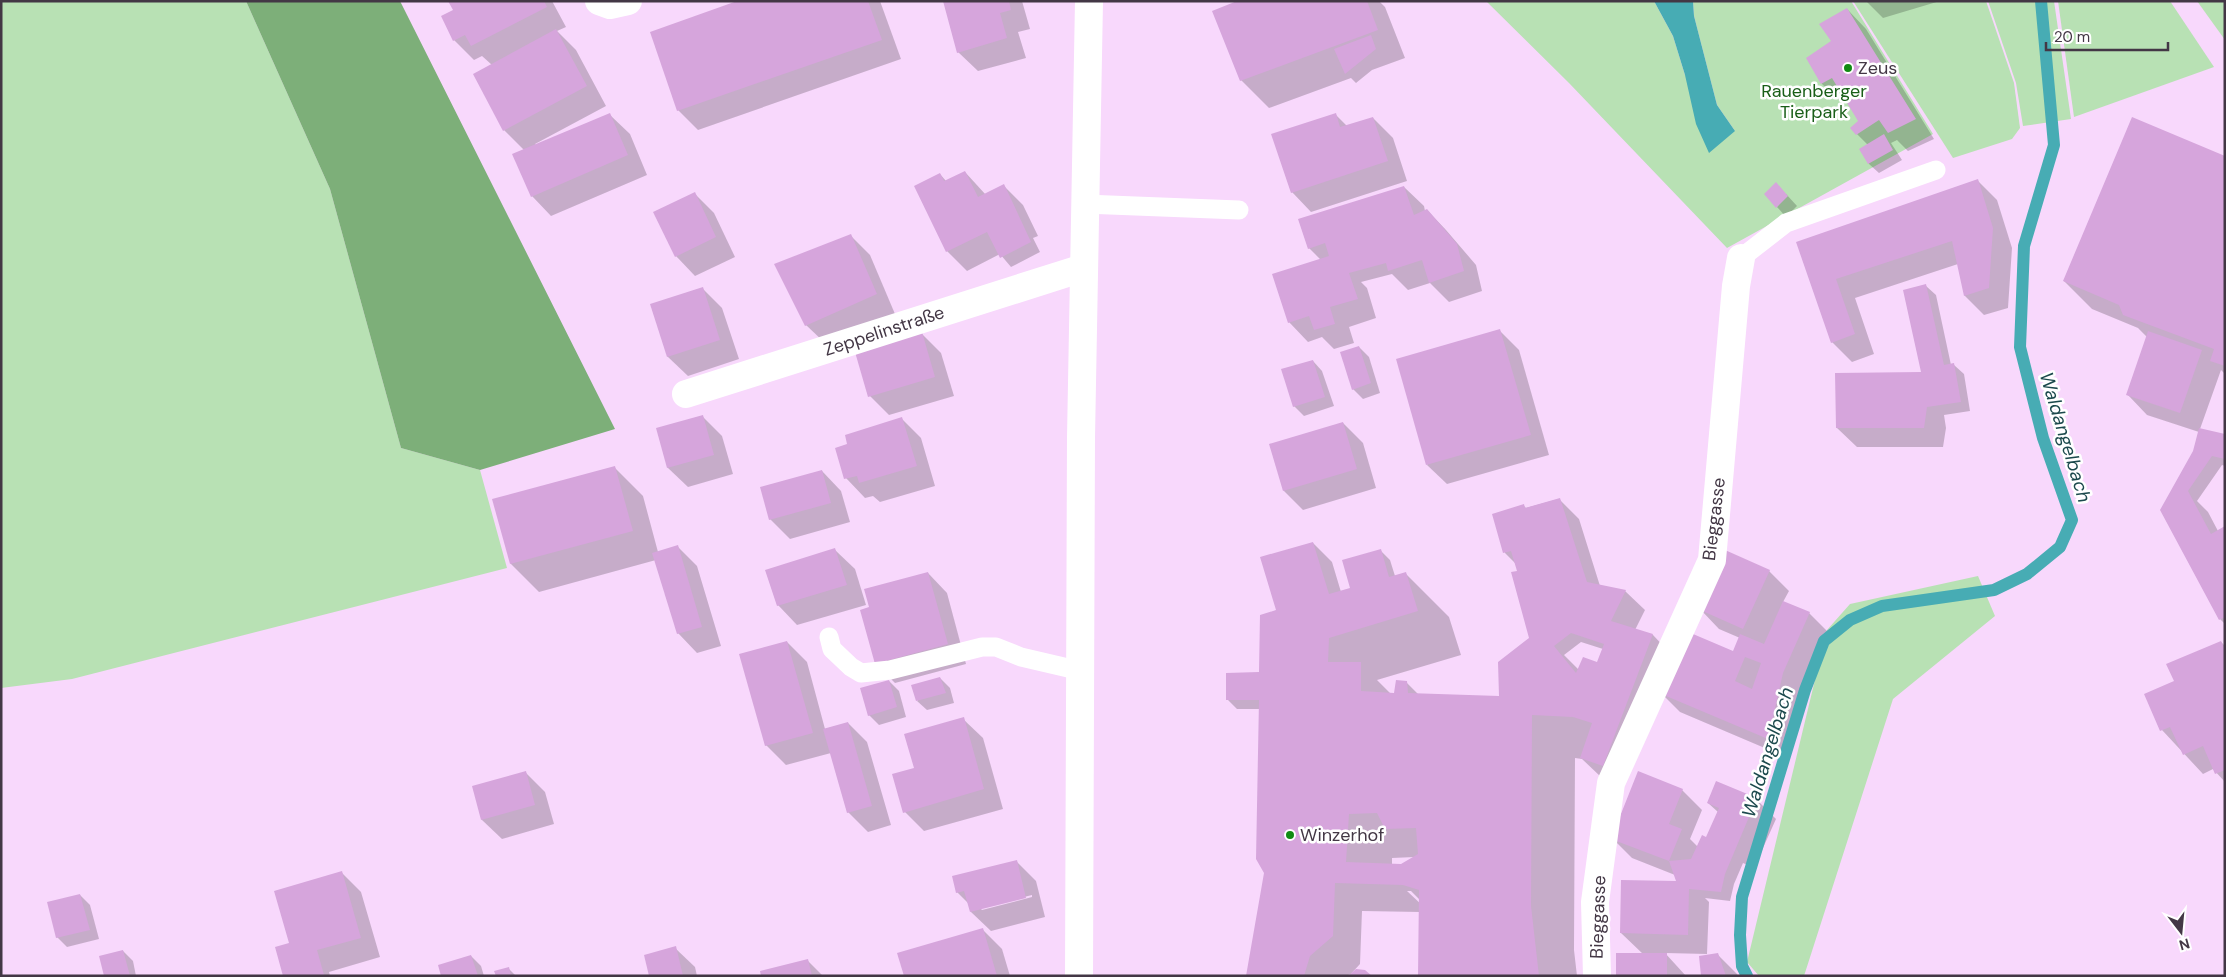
<svg xmlns="http://www.w3.org/2000/svg" width="2226" height="977" font-family="'DM Sans',sans-serif">
  <style>
    .green { fill: #b8e1b4 }
    .forest { fill: #7daf79 }
    .water { fill: #47acb4 }
    .shadow { fill: #0003; fill-rule: evenodd }
    .lines { fill: none; stroke-linecap: round; stroke-linejoin: round }
    .stream { stroke: #47acb4; stroke-width: 12 }
    .building { fill: #d6a5dc; fill-rule: evenodd }
    .service { stroke: #fff; stroke-width: 19 }
    .minor { stroke: #fff; stroke-width: 28 }
    .poi-dot { fill: #108b13; stroke: #fff; stroke-width: 2 }
    .labels { text-anchor: middle; stroke-width: 5; stroke-linejoin: round; paint-order: stroke }
    .poi-label { font-size: 18px; fill: #433745; stroke: #fff; text-anchor: start }
    .park-label { font-size: 18px; fill: #195e18; stroke: #fff }
    .street-label { font-size: 18px; fill: #433745; stroke: #fff }
    .water-label { font-size: 19px; font-style: italic; fill: #1c494d; stroke: #fff }
  </style>
  <rect width="100%" height="100%" fill="#f8d8fc"/>
  <g class="green">
    <path d="M 1,1 L 246,1 L 330,189 L 401,448 L 480,470 L 507,568 L 72,679 L 1,688 Z"/>
    <path d="M 1486,1 L 1654,1 L 1673,36 L 1685,75 L 1735,131 L 1717,105 L 1694,16 L 1693,1 L 1851,1 L 1933,134 L 1727,248 L 1569,83 Z"/>
    <path d="M 1853,1 L 1986,1 L 2014,83 L 2020,128 L 2012,139 L 1953,158 Z"/>
    <path d="M 1988,1 L 2054,1 L 2071,119 L 2023,126 L 2016,83 Z"/>
    <path d="M 2058,1 L 2170,1 L 2214,67 L 2074,117 Z"/>
    <path d="M 2197,1 L 2225,1 L 2225,40 Z"/>
    <path d="M 1978,576 L 1995,616 L 1893,699 L 1804,976 L 1759,976 L 1747,962 L 1827,630 L 1850,604 Z"/>
  </g>
  <path class="forest" d="M 246,1 L 400,1 L 615,429 L 480,470 L 401,448 L 330,189 Z"/>
  <path class="water" d="M 1654,1 L 1693,1 L 1694,16 L 1717,105 L 1735,131 L 1709,153 L 1696,124 L 1685,75 L 1673,36 Z"/>
  <g class="shadow">
    <path d="M 450,1 L 552,1 L 566,27 L 557,31 L 576,50 L 606,106 L 535,144 L 536,146 L 610,115 L 630,134 L 647,175 L 551,216 L 532,196 L 524,150 L 504,130 L 474,75 L 492,65 L 482,56 L 474,60 L 454,40 L 454,10 Z"/>
    <path d="M 741,1 L 880,1 L 901,59 L 698,130 L 678,110 Z"/>
    <path d="M 944,1 L 1022,1 L 1030,29 L 1018,32 L 1026,58 L 978,71 L 958,52 Z"/>
    <path d="M 1241,1 L 1379,1 L 1385,7 L 1405,58 L 1372,70 L 1356,83 L 1351,78 L 1269,108 L 1241,80 Z"/>
    <path d="M 1866,1 L 1940,1 L 1883,18 Z"/>
    <path d="M 1847,9 L 1866,29 L 1934,139 L 1908,151 L 1897,140 L 1891,143 L 1902,160 L 1879,173 L 1869,164 L 1861,150 L 1868,145 L 1857,134 L 1860,121 L 1847,100 L 1842,103 L 1822,84 L 1808,58 L 1833,42 Z"/>
    <path d="M 1336,115 L 1347,126 L 1373,118 L 1393,138 L 1407,181 L 1311,212 L 1292,192 Z"/>
    <path d="M 2225,157 L 2225,374 L 2221,370 L 2200,429 L 2225,436 L 2225,466 L 2222,465 L 2197,501 L 2208,512 L 2218,531 L 2225,573 L 2225,624 L 2220,619 L 2161,510 L 2194,452 L 2199,432 L 2147,415 L 2128,395 L 2147,337 L 2138,328 L 2092,309 L 2064,281 Z"/>
    <path d="M 965,172 L 986,195 L 1004,186 L 1023,205 L 1038,236 L 1033,238 L 1040,252 L 1011,267 L 1000,254 L 967,271 L 947,251 L 940,174 L 946,181 Z"/>
    <path d="M 1977,180 L 1997,200 L 2012,248 L 2008,308 L 1984,315 L 1965,296 L 1958,264 L 1855,298 L 1874,354 L 1852,362 L 1832,342 L 1798,243 Z"/>
    <path d="M 1404,187 L 1424,206 L 1425,211 L 1427,210 L 1446,230 L 1476,265 L 1482,291 L 1449,302 L 1430,283 L 1408,290 L 1392,274 L 1361,282 L 1367,288 L 1376,318 L 1349,327 L 1354,343 L 1334,349 L 1322,337 L 1308,342 L 1289,322 L 1321,260 L 1309,248 Z"/>
    <path d="M 695,194 L 714,213 L 735,257 L 695,276 L 676,256 Z"/>
    <path d="M 1786,194 L 1797,206 L 1786,217 L 1777,207 Z"/>
    <path d="M 850,235 L 870,255 L 895,314 L 826,344 L 806,325 Z"/>
    <path d="M 1926,286 L 1936,295 L 1951,365 L 1954,365 L 1964,374 L 1970,411 L 1944,415 L 1946,428 L 1943,447 L 1857,447 L 1837,428 L 1923,376 Z"/>
    <path d="M 702,288 L 722,308 L 739,359 L 688,376 L 668,357 L 651,305 Z"/>
    <path d="M 1500,331 L 1519,350 L 1549,455 L 1447,484 L 1427,465 Z"/>
    <path d="M 921,333 L 941,353 L 954,396 L 889,415 L 870,396 Z"/>
    <path d="M 1359,347 L 1369,357 L 1380,393 L 1363,399 L 1353,389 Z"/>
    <path d="M 1313,361 L 1322,371 L 1334,406 L 1304,416 L 1294,406 Z"/>
    <path d="M 702,416 L 722,436 L 733,474 L 688,487 L 668,468 L 657,429 Z"/>
    <path d="M 902,419 L 921,438 L 935,486 L 880,502 L 873,496 L 865,498 L 846,478 L 849,445 Z"/>
    <path d="M 1343,423 L 1363,443 L 1376,488 L 1303,510 L 1284,491 L 1270,445 Z"/>
    <path d="M 615,468 L 643,496 L 658,552 L 678,547 L 697,566 L 721,646 L 697,653 L 678,633 L 656,560 L 539,592 L 511,564 L 494,500 Z"/>
    <path d="M 822,471 L 841,491 L 850,522 L 790,539 L 770,519 Z"/>
    <path d="M 1559,499 L 1579,519 L 1600,586 L 1625,591 L 1645,610 L 1635,630 L 1653,635 L 1672,655 L 1601,777 L 1582,759 L 1575,758 L 1574,950 L 1577,976 L 1419,976 L 1420,912 L 1362,911 L 1360,964 L 1349,976 L 1350,974 L 1347,976 L 1247,976 L 1266,872 L 1260,709 L 1237,709 L 1228,700 L 1259,674 L 1277,611 L 1313,543 L 1332,562 L 1341,592 L 1352,589 L 1380,550 L 1390,560 L 1395,576 L 1405,573 L 1449,617 L 1461,655 L 1377,680 L 1391,694 L 1395,694 L 1406,682 L 1418,694 L 1500,698 L 1531,638 L 1519,572 L 1517,565 L 1505,553 L 1493,515 L 1524,506 L 1526,508 ZM 1581,642 L 1603,649 L 1598,663 L 1579,670 L 1564,655 ZM 1415,857 L 1401,865 L 1392,865 L 1392,858 ZM 1407,891 L 1411,891 L 1424,904 L 1423,906 Z"/>
    <path d="M 835,550 L 855,569 L 866,605 L 797,625 L 778,605 Z"/>
    <path d="M 1769,571 L 1789,591 L 1783,602 L 1809,613 L 1829,633 L 1802,693 L 1788,758 L 1680,712 L 1660,692 L 1733,653 L 1740,638 L 1719,629 L 1700,609 Z"/>
    <path d="M 928,573 L 947,593 L 966,664 L 895,683 L 876,664 L 871,608 Z"/>
    <path d="M 787,642 L 807,662 L 825,729 L 848,723 L 867,742 L 891,825 L 868,832 L 848,812 L 831,753 L 786,765 L 766,745 Z"/>
    <path d="M 2221,642 L 2225,646 L 2225,782 L 2213,769 L 2203,774 L 2162,730 L 2175,682 Z"/>
    <path d="M 940,678 L 950,688 L 954,703 L 927,710 L 917,701 Z"/>
    <path d="M 889,681 L 899,691 L 906,717 L 879,725 L 869,715 Z"/>
    <path d="M 963,719 L 983,738 L 1003,809 L 924,831 L 905,812 L 915,769 Z"/>
    <path d="M 526,773 L 545,792 L 554,824 L 502,839 L 482,820 L 473,787 Z"/>
    <path d="M 1682,790 L 1702,810 L 1690,839 L 1698,847 L 1707,838 L 1718,812 L 1708,803 L 1756,799 L 1776,819 L 1754,868 L 1743,863 L 1734,884 L 1730,901 L 1705,898 L 1709,902 L 1707,954 L 1665,953 L 1686,976 L 1618,976 L 1643,954 L 1621,933 L 1679,882 L 1675,875 L 1632,858 L 1613,839 Z"/>
    <path d="M 1016,861 L 1036,881 L 1045,917 L 991,931 L 971,912 L 969,904 L 957,892 ZM 1032,895 L 1032,897 L 982,910 L 980,908 Z"/>
    <path d="M 341,872 L 361,892 L 380,957 L 329,972 L 330,976 L 285,976 L 289,944 Z"/>
    <path d="M 80,895 L 90,905 L 99,939 L 67,947 L 57,937 Z"/>
    <path d="M 982,929 L 1002,949 L 1010,976 L 905,976 Z"/>
    <path d="M 675,948 L 695,967 L 697,976 L 650,976 Z"/>
    <path d="M 123,951 L 133,961 L 136,976 L 106,976 Z"/>
    <path d="M 1718,955 L 1737,974 L 1738,976 L 1702,976 Z"/>
    <path d="M 471,956 L 481,966 L 484,976 L 442,976 Z"/>
    <path d="M 808,961 L 823,976 L 762,976 Z"/>
    <path d="M 508,968 L 516,976 L 497,976 Z"/>
  </g>
  <g class="lines">
    <path class="stream" d="M 1747,976 L 1742,966 L 1740,935 L 1742,897 L 1805,690 L 1824,641 L 1850,620 L 1882,606 L 1994,590 L 2027,574 L 2060,547 L 2072,520 L 2043,438 L 2020,347 L 2024,246 L 2054,145 L 2041,1"/>
  </g>
  <g class="building">
    <path d="M 448,1 L 544,1 L 547,7 L 471,46 L 465,35 L 453,41 L 441,16 L 453,10 Z"/>
    <path d="M 737,1 L 868,1 L 882,40 L 677,111 L 650,32 Z"/>
    <path d="M 943,1 L 1009,1 L 1011,10 L 1000,13 L 1007,38 L 957,53 Z"/>
    <path d="M 1237,1 L 1367,1 L 1378,30 L 1240,81 L 1212,11 Z"/>
    <path d="M 1847,8 L 1916,119 L 1888,133 L 1879,120 L 1856,135 L 1850,128 L 1858,121 L 1832,78 L 1821,84 L 1806,58 L 1831,41 L 1819,24 Z"/>
    <path d="M 556,29 L 587,86 L 503,131 L 473,74 Z"/>
    <path d="M 1371,35 L 1376,49 L 1345,74 L 1334,49 Z"/>
    <path d="M 610,113 L 628,155 L 531,197 L 512,154 Z"/>
    <path d="M 1336,113 L 1340,127 L 1373,117 L 1388,161 L 1291,193 L 1271,134 Z"/>
    <path d="M 2132,117 L 2225,156 L 2225,366 L 2210,361 L 2214,349 L 2123,315 L 2119,305 L 2063,281 Z"/>
    <path d="M 1884,134 L 1893,150 L 1868,164 L 1859,149 Z"/>
    <path d="M 965,171 L 978,197 L 1004,184 L 1031,242 L 1000,258 L 987,232 L 946,252 L 914,186 L 940,173 L 944,181 Z"/>
    <path d="M 1978,179 L 1993,228 L 1989,288 L 1964,296 L 1952,241 L 1836,279 L 1855,334 L 1831,343 L 1796,242 Z"/>
    <path d="M 1776,182 L 1788,196 L 1776,208 L 1764,194 Z"/>
    <path d="M 1404,186 L 1414,215 L 1427,209 L 1457,244 L 1464,271 L 1429,283 L 1422,260 L 1388,271 L 1386,263 L 1349,273 L 1358,299 L 1330,307 L 1335,324 L 1314,330 L 1309,316 L 1288,323 L 1272,274 L 1329,256 L 1325,243 L 1308,249 L 1298,219 Z"/>
    <path d="M 695,192 L 716,237 L 675,257 L 653,212 Z"/>
    <path d="M 851,234 L 877,294 L 805,326 L 774,264 Z"/>
    <path d="M 1926,284 L 1944,365 L 1954,363 L 1961,402 L 1927,407 L 1924,428 L 1836,428 L 1835,373 L 1921,372 L 1903,290 Z"/>
    <path d="M 703,287 L 720,340 L 667,357 L 650,304 Z"/>
    <path d="M 1500,329 L 1531,435 L 1426,465 L 1396,359 Z"/>
    <path d="M 2148,331 L 2202,350 L 2180,413 L 2126,395 Z"/>
    <path d="M 922,332 L 935,377 L 868,397 L 855,352 Z"/>
    <path d="M 1359,346 L 1371,383 L 1352,390 L 1340,352 Z"/>
    <path d="M 1313,360 L 1325,397 L 1293,407 L 1281,369 Z"/>
    <path d="M 703,415 L 714,455 L 667,468 L 656,428 Z"/>
    <path d="M 902,417 L 917,466 L 859,483 L 857,476 L 844,479 L 835,448 L 847,444 L 845,435 Z"/>
    <path d="M 1343,422 L 1357,469 L 1283,491 L 1269,444 Z"/>
    <path d="M 2199,428 L 2225,434 L 2225,459 L 2212,456 L 2188,491 L 2211,534 L 2225,526 L 2225,617 L 2219,620 L 2160,510 L 2193,451 Z"/>
    <path d="M 615,466 L 633,531 L 510,564 L 492,499 Z"/>
    <path d="M 822,470 L 831,503 L 769,520 L 760,487 Z"/>
    <path d="M 1560,498 L 1587,582 L 1626,590 L 1611,621 L 1653,634 L 1603,766 L 1580,758 L 1592,723 L 1573,717 L 1532,715 L 1531,906 L 1539,976 L 1418,976 L 1419,890 L 1403,885 L 1335,883 L 1333,936 L 1310,956 L 1304,976 L 1246,976 L 1264,873 L 1256,859 L 1259,700 L 1226,700 L 1226,673 L 1259,672 L 1260,615 L 1276,610 L 1260,557 L 1313,542 L 1329,594 L 1350,588 L 1342,560 L 1381,549 L 1389,577 L 1406,572 L 1418,611 L 1329,638 L 1328,662 L 1361,662 L 1361,691 L 1394,693 L 1396,680 L 1407,681 L 1408,693 L 1499,696 L 1498,662 L 1529,638 L 1511,572 L 1517,571 L 1511,551 L 1503,553 L 1492,514 L 1524,504 L 1525,508 ZM 1571,633 L 1604,644 L 1597,662 L 1583,657 L 1576,673 L 1554,646 ZM 1377,813 L 1385,829 L 1416,828 L 1418,854 L 1401,864 L 1346,862 L 1349,814 Z"/>
    <path d="M 678,545 L 702,627 L 677,634 L 652,553 Z"/>
    <path d="M 835,548 L 847,585 L 777,606 L 765,570 Z"/>
    <path d="M 1725,550 L 1770,570 L 1743,629 L 1698,609 Z"/>
    <path d="M 928,572 L 948,644 L 875,664 L 860,610 L 869,607 L 864,589 Z"/>
    <path d="M 1783,601 L 1810,612 L 1783,673 L 1768,739 L 1659,693 L 1686,631 L 1733,651 L 1740,634 L 1764,644 ZM 1745,657 L 1761,663 L 1752,689 L 1735,681 Z"/>
    <path d="M 787,641 L 813,733 L 765,746 L 739,654 Z"/>
    <path d="M 2221,641 L 2225,649 L 2225,770 L 2215,774 L 2203,746 L 2183,755 L 2170,727 L 2160,731 L 2144,694 L 2174,681 L 2166,664 Z"/>
    <path d="M 940,677 L 946,693 L 916,701 L 911,685 Z"/>
    <path d="M 889,680 L 897,707 L 868,716 L 860,688 Z"/>
    <path d="M 964,717 L 984,789 L 903,813 L 892,774 L 914,768 L 904,734 Z"/>
    <path d="M 848,722 L 872,806 L 847,813 L 823,729 Z"/>
    <path d="M 526,771 L 535,805 L 481,820 L 472,786 Z"/>
    <path d="M 1638,771 L 1683,789 L 1669,824 L 1682,829 L 1669,861 L 1691,859 L 1702,835 L 1706,837 L 1719,808 L 1707,803 L 1716,781 L 1757,798 L 1725,874 L 1721,892 L 1689,889 L 1688,935 L 1620,933 L 1621,880 L 1676,881 L 1669,861 L 1611,839 Z"/>
    <path d="M 1017,860 L 1026,898 L 970,912 L 964,891 L 956,893 L 952,876 Z"/>
    <path d="M 342,871 L 361,938 L 317,950 L 324,975 L 283,976 L 275,947 L 289,943 L 274,891 Z"/>
    <path d="M 80,894 L 90,930 L 56,938 L 47,902 Z"/>
    <path d="M 983,928 L 997,976 L 904,976 L 897,953 Z"/>
    <path d="M 676,946 L 683,976 L 649,976 L 644,955 Z"/>
    <path d="M 123,950 L 130,976 L 104,976 L 99,956 Z"/>
    <rect x="1616" y="953" width="51" height="23"/>
    <path d="M 1718,953 L 1726,976 L 1701,976 L 1699,956 Z"/>
    <path d="M 471,955 L 478,976 L 441,976 L 438,965 Z"/>
    <path d="M 808,959 L 812,976 L 761,976 L 760,971 Z"/>
    <path d="M 509,967 L 511,976 L 496,976 L 494,971 Z"/>
    <path d="M 1356,969 L 1365,970 L 1372,976 L 1348,976 Z"/>
  </g>
  <g class="lines">
    <g class="service">
      <path d="M 1084,204 L 1239,210"/>
      <path d="M 1741,258 L 1786,223 L 1936,170"/>
      <path d="M 829,637 L 832,649 L 851,667 L 861,673 L 890,670 L 982,647 L 996,647 L 1021,657 L 1081,671"/>
    </g>
    <g class="minor">
      <path d="M 599,1 L 610,5 L 628,1"/>
      <path d="M 686,394 L 1083,268"/>
      <path d="M 1079,976 L 1081,438 L 1089,1"/>
      <path d="M 1597,976 L 1595,902 L 1611,783 L 1712,560 L 1736,286 L 1741,258"/>
    </g>
  </g>
  <g class="poi-dot">
    <circle cx="1848" cy="68" r="5"/>
    <circle cx="1290" cy="835" r="5"/>
  </g>
  <g class="labels">
    <g class="poi-label">
      <text x="1858" y="74">Zeus</text>
      <text x="1300" y="841">Winzerhof</text>
    </g>
    <g class="park-label">
      <text x="1814" y="97">Rauenberger<tspan x="1814" dy="21">Tierpark</tspan></text>
    </g>
    <g class="street-label">
      <text transform="translate(884 331) rotate(-18)" y="6">Zeppelinstraße</text>
      <text transform="translate(1714 519) rotate(-83)" y="6">Bieggasse</text>
      <text transform="translate(1598 917) rotate(-88)" y="6">Bieggasse</text>
    </g>
    <g class="water-label">
      <text transform="translate(2066 437) rotate(73)" y="7">Waldangelbach</text>
      <text transform="translate(1767 752) rotate(-73)" y="7">Waldangelbach</text>
    </g>
  </g>
  <rect width="2226" height="977" fill="none" stroke="#433745" stroke-width="5"/>
  <g transform="translate(2181 932) rotate(164)" stroke="#ffffff" stroke-width="4" paint-order="stroke">
  <path d="M0-4L9 19L0 12L-9 19Z" fill="#433745"/>
  <text y="-8" font-size="14" font-weight="bold" text-anchor="middle" fill="#433745">N</text>
  </g>
  <path d="M2046 42v8h122v-8" fill="none" stroke="#433745" stroke-width="2.5"/>
  <text x="2054" y="42" font-size="15" fill="#433745" stroke="#ffffff" stroke-width="4" paint-order="stroke">20 m</text>
</svg>
